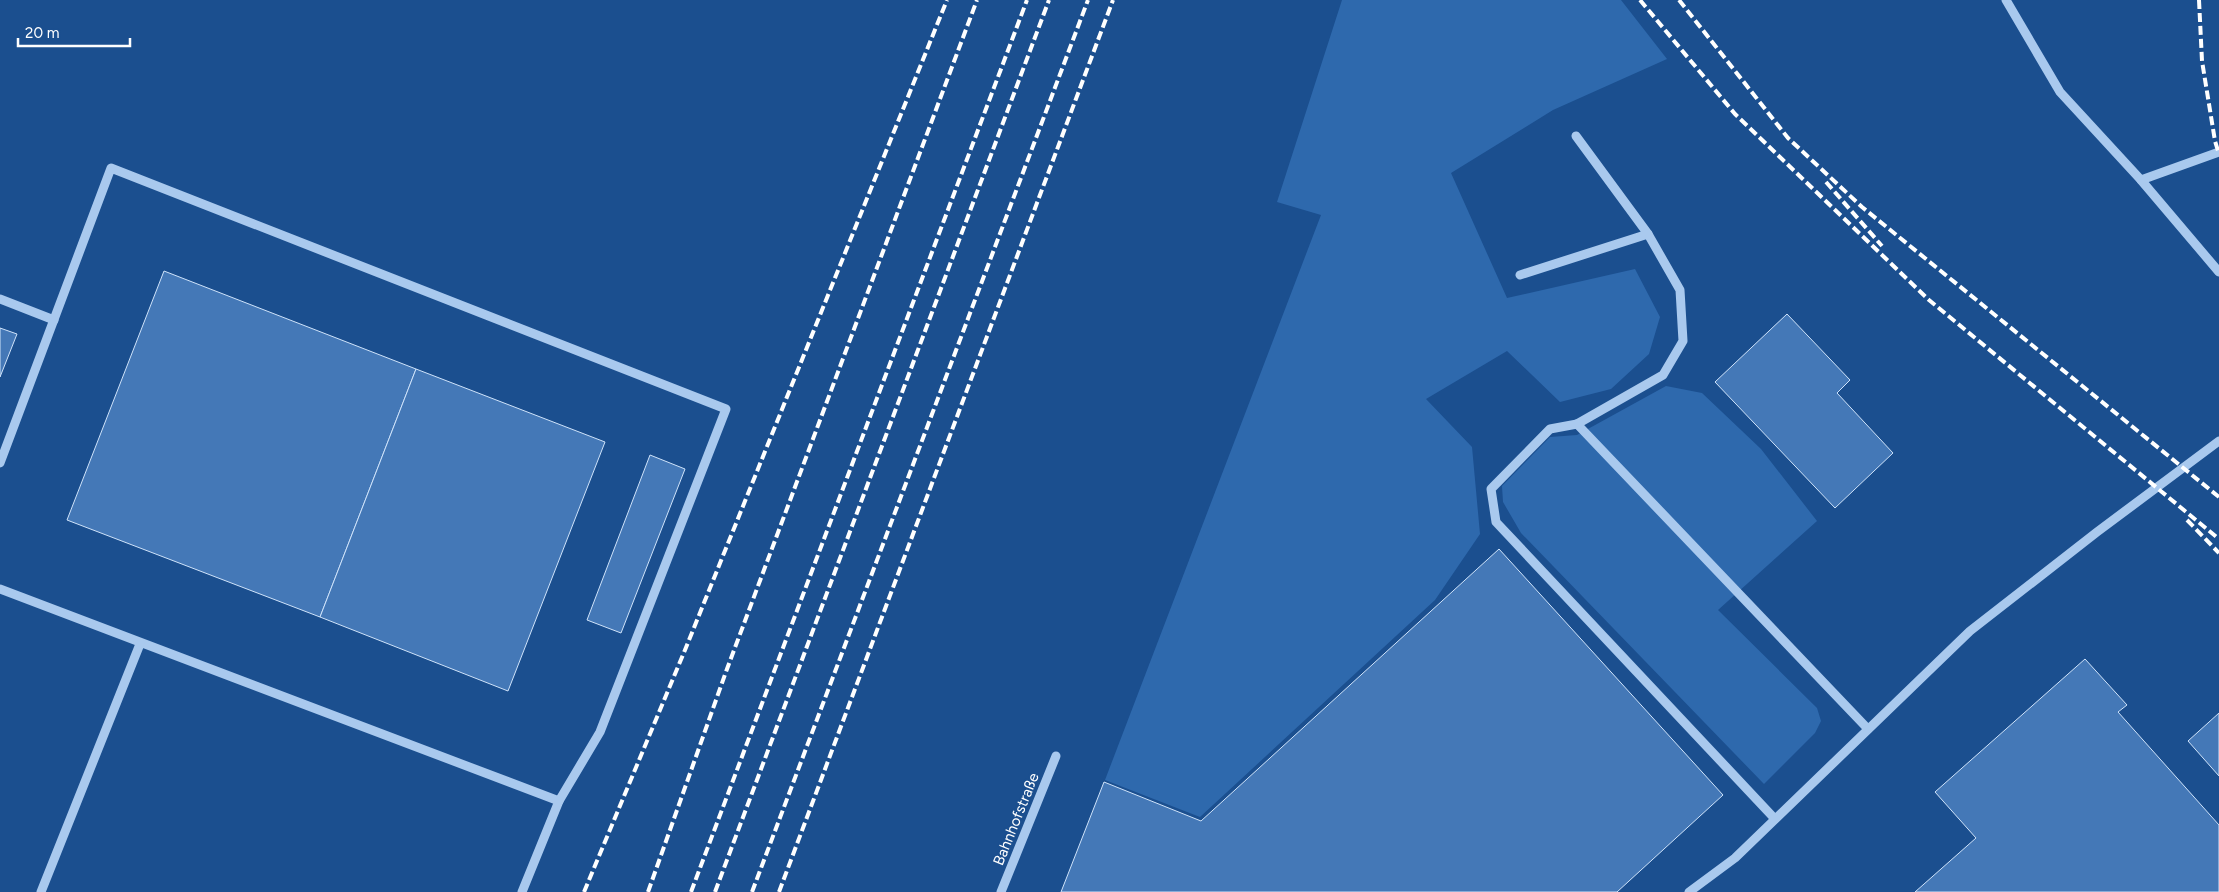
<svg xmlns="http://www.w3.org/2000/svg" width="2219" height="892" font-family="Figtree,sans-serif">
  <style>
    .green { fill: #2e69ad }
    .building { fill: #4478b7; stroke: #cfe3fa }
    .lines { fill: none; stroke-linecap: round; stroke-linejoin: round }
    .minor { stroke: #a9c9ee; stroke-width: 9 }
    .rail { stroke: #fff; stroke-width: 4; stroke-dasharray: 9 4; stroke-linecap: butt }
    .labels { text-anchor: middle; stroke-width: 4; stroke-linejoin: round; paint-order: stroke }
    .street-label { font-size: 15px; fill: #fff; stroke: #1b4f8f }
  </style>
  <rect width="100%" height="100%" fill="#1b4f8f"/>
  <g class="green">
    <path d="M 1342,0 L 1621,0 L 1667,59 L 1553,110 L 1451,173 L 1507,298 L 1635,269 L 1660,317 L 1649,354 L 1611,389 L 1560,402 L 1507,351 L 1426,399 L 1472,447 L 1480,534 L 1435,600 L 1200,817 L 1105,780 L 1321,215 L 1277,202 Z"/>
    <path d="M 1666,386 L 1702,393 L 1761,449 L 1817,521 L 1718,610 L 1817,708 L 1821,721 L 1815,733 L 1764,784 L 1521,533 L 1503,502 L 1502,486 L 1550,437 L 1577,435 Z"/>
  </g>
  <g class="building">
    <path d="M 164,271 L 416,369 L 320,617 L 67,520 Z"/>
    <path d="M 1787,314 L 1850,380 L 1837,393 L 1893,453 L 1835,508 L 1715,382 Z"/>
    <path d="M 0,328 L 17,334 L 0,377 Z"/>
    <path d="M 416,369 L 605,442 L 508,691 L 320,617 Z"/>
    <path d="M 650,455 L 685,469 L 621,633 L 587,620 Z"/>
    <path d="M 1499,549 L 1723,795 L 1617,892 L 1061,892 L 1104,782 L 1201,821 Z"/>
    <path d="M 2085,659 L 2127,705 L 2118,712 L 2219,825 L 2219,892 L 1915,892 L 1976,838 L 1935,792 Z"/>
    <path d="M 2219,713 L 2219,776 L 2188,741 Z"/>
  </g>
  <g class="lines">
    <g class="minor">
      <path d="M 2006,0 L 2060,92 L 2141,180 L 2219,272"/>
      <path d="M 1576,136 L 1648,234 L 1680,290 L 1683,341 L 1663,375 L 1577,424"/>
      <path d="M 2141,180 L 2219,152"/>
      <path d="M 1520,275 L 1648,234"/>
      <path d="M 0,299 L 54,320"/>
      <path d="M 0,463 L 111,168 L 726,409 L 600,732 L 559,801"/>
      <path d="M 0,589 L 559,801 L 522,892"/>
      <path d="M 1775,819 L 1496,522 L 1491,489 L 1550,429 L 1577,424 L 1868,729"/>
      <path d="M 41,892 L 140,644"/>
      <path d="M 1001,892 L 1056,756"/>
      <path d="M 1689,892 L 1735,858 L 1970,631 L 2097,532 L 2219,441"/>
    </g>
    <g class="rail">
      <path d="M 1640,0 L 1735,114 L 1929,300 L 2219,539"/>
      <path d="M 1679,0 L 1788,138 L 1862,207 L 2219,497"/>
      <path d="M 2199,0 L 2202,61 L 2215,141 L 2219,154"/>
      <path d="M 1826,182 L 1882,246"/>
      <path d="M 2187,520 L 2219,553"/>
      <path d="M 584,892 L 685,650 L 947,0"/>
      <path d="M 648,892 L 727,669 L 977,0"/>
      <path d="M 691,892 L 1027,0"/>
      <path d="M 715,892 L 1049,0"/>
      <path d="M 752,892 L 1088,0"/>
      <path d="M 779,892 L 1113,0"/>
    </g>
  </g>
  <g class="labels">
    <g class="street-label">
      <text transform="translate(1016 819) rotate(-68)" y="5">Bahnhofstraße</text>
    </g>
  </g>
  <path d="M18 38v8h112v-8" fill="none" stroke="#ffffff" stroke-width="2.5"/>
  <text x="25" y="38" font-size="15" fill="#ffffff" stroke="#1b4f8f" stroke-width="4" paint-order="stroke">20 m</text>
</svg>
